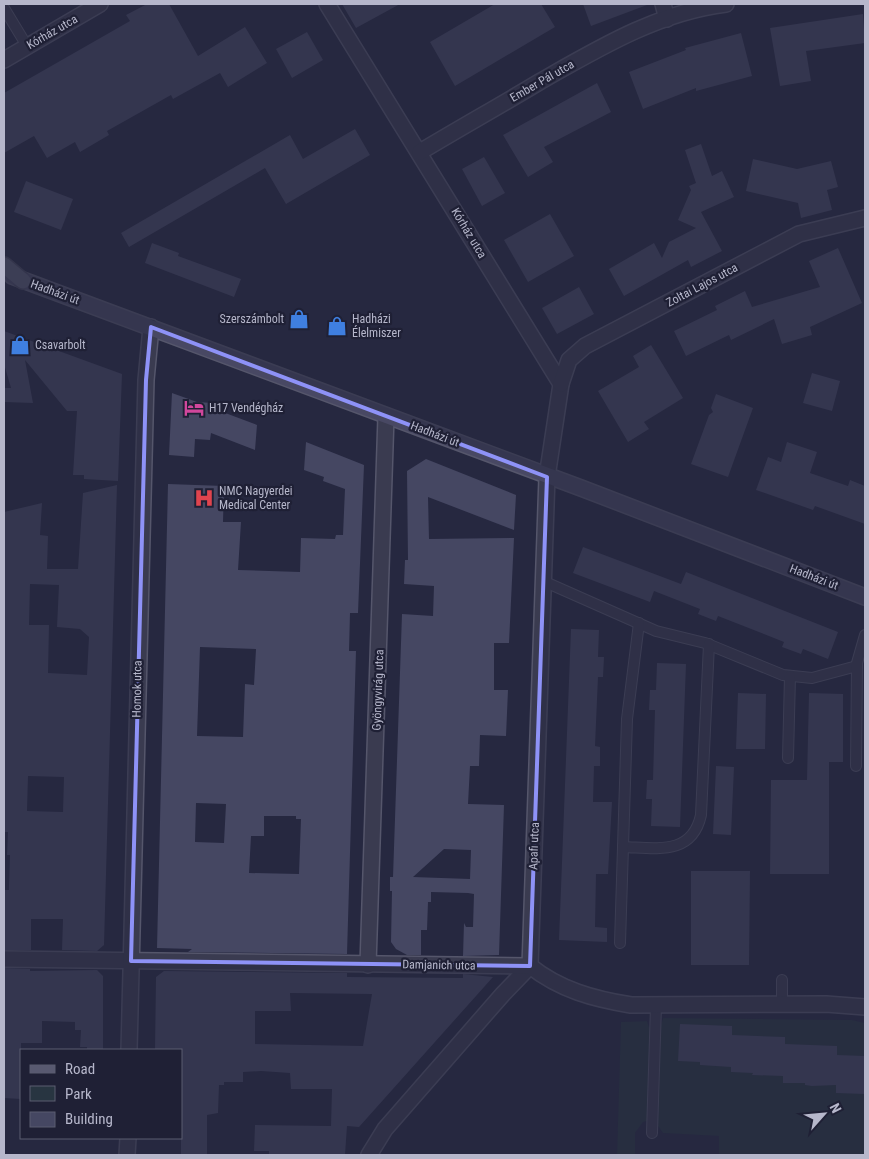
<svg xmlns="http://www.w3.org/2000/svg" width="869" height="1159" font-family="'Roboto Condensed',sans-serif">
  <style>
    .green { fill: #283541 }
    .building { fill: #454762; fill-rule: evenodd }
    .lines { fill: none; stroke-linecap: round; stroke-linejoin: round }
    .lane-casing { stroke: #55566b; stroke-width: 12 }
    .street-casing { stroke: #55566b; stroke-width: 18 }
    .secondary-casing { stroke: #55566b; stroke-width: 18 }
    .primary-casing { stroke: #434459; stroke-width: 18 }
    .lane { stroke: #3a3b50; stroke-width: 10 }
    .street { stroke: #3a3b50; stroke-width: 15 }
    .secondary { stroke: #484863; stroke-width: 15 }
    .primary { stroke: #585970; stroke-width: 15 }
    .marked { fill: none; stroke: #8e92f7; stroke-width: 4; stroke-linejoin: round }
    .labels { text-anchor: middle; stroke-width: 4.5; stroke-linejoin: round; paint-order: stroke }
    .street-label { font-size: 12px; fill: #b6b7cb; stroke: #1f2035 }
    .poi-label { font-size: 12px; fill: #b6b7cb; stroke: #1f2035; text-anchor: start }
  </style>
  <rect width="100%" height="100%" fill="#262840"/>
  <g class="green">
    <path d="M 663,1018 L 852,1020 L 865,1023 L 865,1155 L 719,1155 L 719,1136 L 663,1133 L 658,1126 L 661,1025 Z"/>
    <path d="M 647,1021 L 650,1030 L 647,1121 L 643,1122 L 635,1133 L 635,1155 L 617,1155 L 621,1022 Z"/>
  </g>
  <g class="building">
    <path d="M 147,4 L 169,4 L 198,56 L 245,27 L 267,63 L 228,87 L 220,73 L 173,99 L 171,95 L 107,131 L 109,135 L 80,152 L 75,142 L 47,158 L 34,136 L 4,153 L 4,93 L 130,21 L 126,15 Z"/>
    <path d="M 342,4 L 400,4 L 356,28 Z"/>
    <path d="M 495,4 L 541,4 L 555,27 L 455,86 L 430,42 Z"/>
    <path d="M 583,4 L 646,4 L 647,5 L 591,26 Z"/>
    <path d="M 863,14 L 865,43 L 806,51 L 811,81 L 780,86 L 770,28 Z"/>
    <path d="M 307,32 L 323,60 L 292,78 L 276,49 Z"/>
    <path d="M 741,33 L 752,76 L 696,91 L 696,88 L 643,109 L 629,72 L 686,50 L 685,48 Z"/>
    <path d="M 597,83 L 611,112 L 544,147 L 553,162 L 528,177 L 503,135 Z"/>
    <path d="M 355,129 L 370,155 L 286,204 L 265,168 L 129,247 L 121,233 L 290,135 L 303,159 Z"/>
    <path d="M 701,144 L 712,176 L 722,171 L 734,197 L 701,212 L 722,251 L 691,267 L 688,260 L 624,296 L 609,269 L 654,243 L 662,258 L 669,242 L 696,228 L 678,220 L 691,190 L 689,186 L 696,183 L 685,150 Z"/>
    <path d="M 484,157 L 505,193 L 482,206 L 462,169 Z"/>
    <path d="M 753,159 L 797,169 L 831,161 L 838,187 L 827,190 L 832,210 L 801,218 L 798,203 L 746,191 Z"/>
    <path d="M 26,181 L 73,199 L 61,230 L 14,212 Z"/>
    <path d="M 550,214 L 574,256 L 528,282 L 504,240 Z"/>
    <path d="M 152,243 L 179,253 L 178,256 L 241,279 L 234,297 L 145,263 Z"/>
    <path d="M 838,248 L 862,303 L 810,327 L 812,335 L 782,344 L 774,319 L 731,340 L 729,335 L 686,356 L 674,331 L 717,310 L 715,306 L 745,291 L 752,307 L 820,287 L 809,261 Z"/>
    <path d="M 579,287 L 594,314 L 557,334 L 542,308 Z"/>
    <path d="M 4,331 L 122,374 L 118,481 L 84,479 L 84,475 L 73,475 L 77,411 L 67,411 L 25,360 L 33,403 L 4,402 L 4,388 L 11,388 L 4,364 Z"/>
    <path d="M 651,345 L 683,398 L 644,422 L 649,429 L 628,442 L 598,391 L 639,367 L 633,356 Z"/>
    <path d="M 812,373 L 840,381 L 832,411 L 803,403 Z"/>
    <path d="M 172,393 L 197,402 L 213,403 L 212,408 L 257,425 L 255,450 L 211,433 L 210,440 L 195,439 L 194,457 L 169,455 Z"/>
    <path d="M 716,394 L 753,408 L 728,477 L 691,464 L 709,415 L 713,412 L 711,408 Z"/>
    <path d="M 306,442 L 364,465 L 358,613 L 350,613 L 349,651 L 356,651 L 347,954 L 188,952 L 192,949 L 157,948 L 168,484 L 224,486 L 223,522 L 241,522 L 238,570 L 300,572 L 301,538 L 335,539 L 336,535 L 343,535 L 345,489 L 323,481 L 324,477 L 304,470 ZM 200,647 L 256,649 L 254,685 L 245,684 L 243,737 L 197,736 ZM 196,803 L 226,804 L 224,843 L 195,842 ZM 264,816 L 296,816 L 296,819 L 301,819 L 299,874 L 249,873 L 251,836 L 264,836 Z"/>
    <path d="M 787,442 L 817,452 L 810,473 L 848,486 L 850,480 L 865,486 L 865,524 L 815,506 L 813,510 L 756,490 L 768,457 L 781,462 Z"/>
    <path d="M 426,459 L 516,495 L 514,530 L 428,497 L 429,539 L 514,538 L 509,643 L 494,643 L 494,690 L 508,690 L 506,736 L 480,735 L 479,766 L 470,766 L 468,804 L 504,805 L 499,955 L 463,956 L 464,923 L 466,927 L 473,927 L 474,894 L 468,893 L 431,892 L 431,902 L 428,902 L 427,930 L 421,930 L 421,955 L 407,955 L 396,949 L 391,942 L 392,891 L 390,891 L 390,877 L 393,877 L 402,614 L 433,616 L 434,586 L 404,584 L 405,560 L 408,560 L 407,471 ZM 444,849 L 471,850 L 470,879 L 413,877 Z"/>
    <path d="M 117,485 L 104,945 L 97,951 L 62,950 L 63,919 L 31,919 L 31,950 L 4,950 L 4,890 L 9,890 L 10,855 L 7,855 L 8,832 L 4,832 L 4,512 L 42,503 L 40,535 L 48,536 L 47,569 L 78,569 L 83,493 ZM 30,584 L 59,585 L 57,627 L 80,629 L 89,637 L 87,675 L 48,673 L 49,625 L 29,625 ZM 28,776 L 64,777 L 63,812 L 27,811 Z"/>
    <path d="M 583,547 L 681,584 L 686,572 L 838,632 L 828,659 L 803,649 L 801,654 L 782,647 L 784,642 L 718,616 L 716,621 L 698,614 L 700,609 L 654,591 L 650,602 L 573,573 Z"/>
    <path d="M 571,629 L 599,630 L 598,657 L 604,657 L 603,677 L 598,677 L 595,746 L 600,747 L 600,766 L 594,766 L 593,802 L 612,802 L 608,874 L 596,874 L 595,927 L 607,928 L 607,942 L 559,940 Z"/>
    <path d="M 657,663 L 686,664 L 680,827 L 651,826 L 652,799 L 646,799 L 647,780 L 653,780 L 655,710 L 649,710 L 650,690 L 656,690 Z"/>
    <path d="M 738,693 L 766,694 L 765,749 L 736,749 Z"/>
    <path d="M 809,693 L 843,694 L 843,762 L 829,762 L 829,874 L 770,874 L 771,780 L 807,780 Z"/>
    <path d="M 716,766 L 734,767 L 731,835 L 713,834 Z"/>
    <path d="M 691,871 L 750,871 L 749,965 L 691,965 Z"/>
    <path d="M 4,968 L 30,969 L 30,971 L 97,970 L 103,976 L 103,1050 L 87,1050 L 87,1047 L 80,1047 L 81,1030 L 75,1030 L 75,1022 L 42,1021 L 42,1043 L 21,1043 L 21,1099 L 4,1098 Z"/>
    <path d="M 164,971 L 347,973 L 347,977 L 463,978 L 463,974 L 493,977 L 359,1127 L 347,1126 L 345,1155 L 269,1155 L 269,1151 L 254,1151 L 255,1125 L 331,1126 L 332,1089 L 291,1089 L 290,1073 L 261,1071 L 243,1072 L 243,1082 L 224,1082 L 224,1085 L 219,1085 L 218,1113 L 207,1115 L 207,1155 L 181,1155 L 181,1050 L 155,1050 L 156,977 ZM 290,993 L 372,994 L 363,1046 L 255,1044 L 255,1011 L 291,1011 Z"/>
    <path d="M 680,1024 L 732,1026 L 732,1035 L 785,1037 L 785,1044 L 837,1046 L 837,1055 L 865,1056 L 865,1094 L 836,1093 L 836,1085 L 812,1086 L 805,1085 L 805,1083 L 783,1083 L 783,1076 L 752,1075 L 753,1073 L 731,1072 L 731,1067 L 700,1065 L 700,1062 L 678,1061 Z"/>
  </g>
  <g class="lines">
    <defs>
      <g id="lane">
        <path d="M 4,8 L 27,46"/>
        <path d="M 543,581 L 656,631 L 705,643 L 783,675 L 812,678 L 857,666"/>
        <path d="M 788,758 L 790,676"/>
        <path d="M 856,766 L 857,663 L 865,635"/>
        <path d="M 623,847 C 656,848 692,856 701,815 L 709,644"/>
        <path d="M 620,943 L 627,719 L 639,623"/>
        <path d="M 782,1004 L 782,980"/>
        <path d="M 652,1133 L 656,1006"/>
      </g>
      <g id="street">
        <path d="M 327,4 L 561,384 L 547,477 L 530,966 L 503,994 L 385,1129 L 369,1155"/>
        <path d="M 663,4 L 667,19"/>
        <path d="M 4,60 L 100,4"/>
        <path d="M 420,152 C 460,128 501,105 541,81 C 599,48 659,12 726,4"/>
        <path d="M 561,384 L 569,360 L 585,346 L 799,234 L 865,218"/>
        <path d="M 4,959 L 530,966 C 560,990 594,999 631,1005 L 826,1004 L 865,1007"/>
        <path d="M 368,965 L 386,416"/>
        <path d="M 129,1050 L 146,380 L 151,327"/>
        <path d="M 127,1155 L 128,1138"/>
      </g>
      <path id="secondary" d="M 12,276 L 581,488 L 865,597"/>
      <path id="primary" d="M 4,265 L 23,281"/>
    </defs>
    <use href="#lane" class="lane-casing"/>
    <use href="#street" class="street-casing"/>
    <use href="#secondary" class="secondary-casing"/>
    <use href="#primary" class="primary-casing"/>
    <use href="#lane" class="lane"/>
    <use href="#street" class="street"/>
    <use href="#secondary" class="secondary"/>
    <use href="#primary" class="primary"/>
  </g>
  <path d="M0 0H869V1159H0ZM 151,327 L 547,477 L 530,966 L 131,961 L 146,380 Z" fill="#262840" fill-opacity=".55" fill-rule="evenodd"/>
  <path class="marked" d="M 151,327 L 547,477 L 530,966 L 131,961 L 146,380 Z"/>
  <defs>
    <symbol id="shop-bare" viewBox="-9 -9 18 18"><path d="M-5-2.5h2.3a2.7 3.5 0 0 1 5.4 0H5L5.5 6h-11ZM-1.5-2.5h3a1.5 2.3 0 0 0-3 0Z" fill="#3f7fe0" stroke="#1f2035" stroke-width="2.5" paint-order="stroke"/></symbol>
    <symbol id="hotel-bare" viewBox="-9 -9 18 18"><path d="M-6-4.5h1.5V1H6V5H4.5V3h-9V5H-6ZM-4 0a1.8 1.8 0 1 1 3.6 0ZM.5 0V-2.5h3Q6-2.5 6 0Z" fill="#d1479c" stroke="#1f2035" stroke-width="2.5" paint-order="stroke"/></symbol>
    <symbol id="hospital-bare" viewBox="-9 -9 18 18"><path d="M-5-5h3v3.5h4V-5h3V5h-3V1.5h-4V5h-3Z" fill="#e0444e" stroke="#1f2035" stroke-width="2.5" paint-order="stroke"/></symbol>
  </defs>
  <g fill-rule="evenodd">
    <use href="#shop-bare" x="285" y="305" width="28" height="28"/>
    <use href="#shop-bare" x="323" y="312" width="28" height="28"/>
    <use href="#shop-bare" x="6" y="331" width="28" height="28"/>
    <use href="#hotel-bare" x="180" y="394" width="28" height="28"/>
    <use href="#hospital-bare" x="190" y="484" width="28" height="28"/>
  </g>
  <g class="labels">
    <g class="street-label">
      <text transform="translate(52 32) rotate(-30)" y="4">Kórház utca</text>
      <text transform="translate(542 81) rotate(-30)" y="4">Ember Pál utca</text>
      <text transform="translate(469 233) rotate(59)" y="4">Kórház utca</text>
      <text transform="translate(702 285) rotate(-28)" y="4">Zoltai Lajos utca</text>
      <text transform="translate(55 292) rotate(20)" y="4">Hadházi út</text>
      <text transform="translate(435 434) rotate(21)" y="4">Hadházi út</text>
      <text transform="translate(814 577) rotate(21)" y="4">Hadházi út</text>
      <text transform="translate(137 689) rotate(-89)" y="4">Homok utca</text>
      <text transform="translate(378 690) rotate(-88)" y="4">Gyöngyvirág utca</text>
      <text transform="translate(534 846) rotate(-88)" y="4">Apafi utca</text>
      <text transform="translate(439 965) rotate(1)" y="4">Damjanich utca</text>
    </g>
    <g class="poi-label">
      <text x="284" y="323" text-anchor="end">Szerszámbolt</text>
      <text x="352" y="323">Hadházi<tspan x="352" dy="14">Élelmiszer</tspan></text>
      <text x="35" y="349">Csavarbolt</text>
      <text x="209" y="412">H17 Vendégház</text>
      <text x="219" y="495">NMC Nagyerdei<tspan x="219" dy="14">Medical Center</tspan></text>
    </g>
  </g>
  <rect width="869" height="1159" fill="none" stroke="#b6b7cb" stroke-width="10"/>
  <rect x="20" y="1049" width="162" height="90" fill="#1f2035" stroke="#5b5c71"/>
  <rect x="30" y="1065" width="25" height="8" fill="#585970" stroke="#5b5c71"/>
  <text x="65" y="1074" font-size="15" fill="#b6b7cb">Road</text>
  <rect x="30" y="1086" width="25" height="15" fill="#283541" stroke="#5b5c71"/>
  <text x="65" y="1099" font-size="15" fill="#b6b7cb">Park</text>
  <rect x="30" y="1112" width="25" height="15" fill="#454762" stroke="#5b5c71"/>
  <text x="65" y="1124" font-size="15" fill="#b6b7cb">Building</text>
  <g transform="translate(824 1114) rotate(63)" stroke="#1f2035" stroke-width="4" paint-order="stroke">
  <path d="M0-4L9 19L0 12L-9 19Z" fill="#b6b7cb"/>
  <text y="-8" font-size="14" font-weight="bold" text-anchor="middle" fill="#b6b7cb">N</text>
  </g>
</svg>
